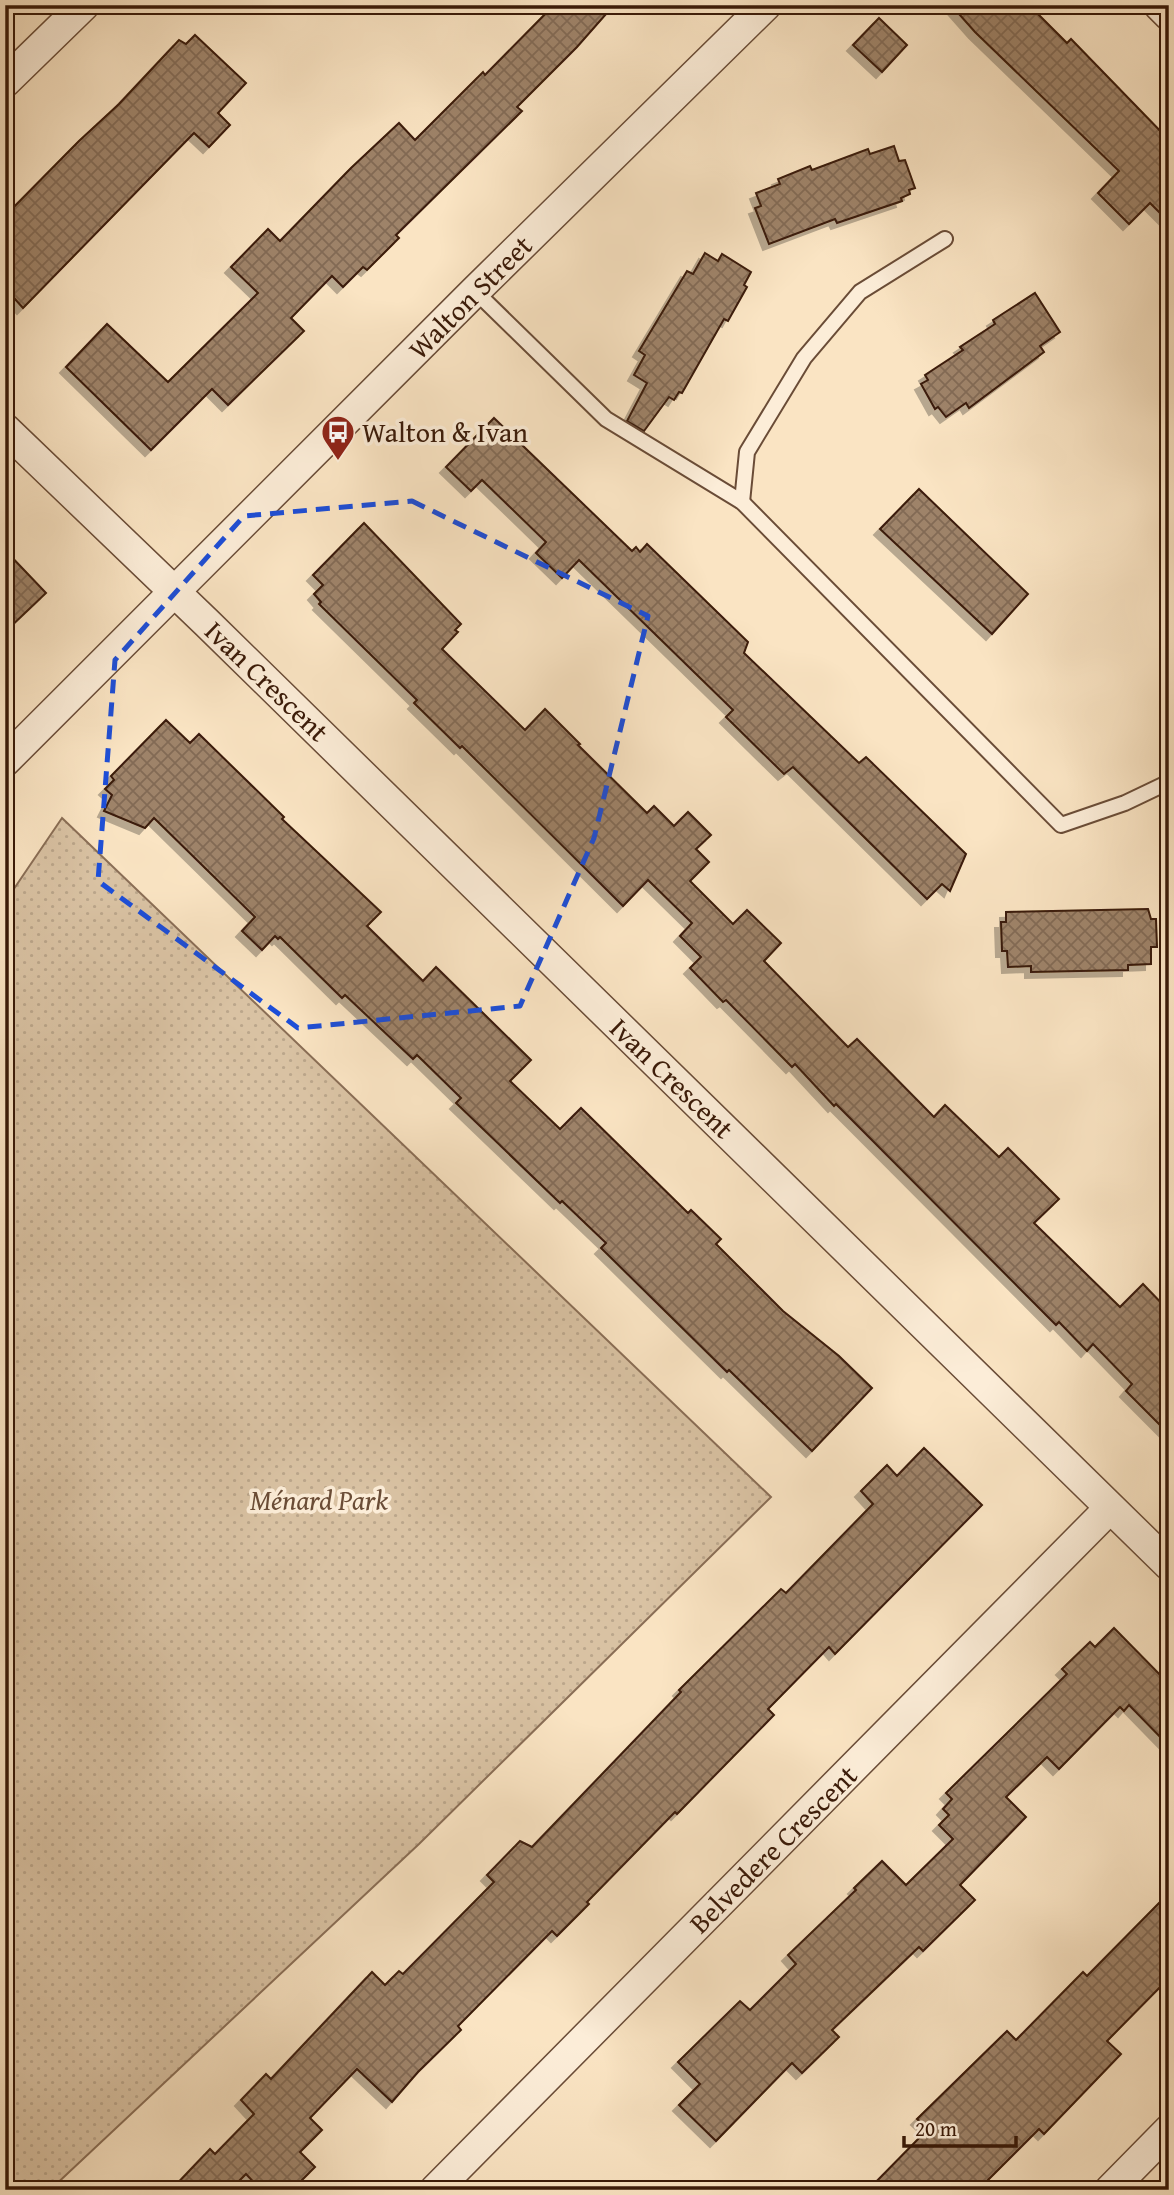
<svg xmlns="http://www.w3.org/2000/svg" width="1174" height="2195" font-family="'Gentium Book Plus',serif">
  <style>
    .green { fill: url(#green-dots); stroke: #8a6e56; stroke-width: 2 }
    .building { fill: url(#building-cross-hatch); stroke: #3a1a08; stroke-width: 2; filter: url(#shadow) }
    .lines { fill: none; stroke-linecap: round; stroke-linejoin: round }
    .service-casing { stroke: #6a4c37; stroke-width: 18 }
    .minor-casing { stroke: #6a4c37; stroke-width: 33 }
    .service { stroke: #fcedd8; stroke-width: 14 }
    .minor { stroke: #fcedd8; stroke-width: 30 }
    .marked { fill: none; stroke: #1d4ed8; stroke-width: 5; stroke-dasharray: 14 9; stroke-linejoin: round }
    .labels { text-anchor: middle; stroke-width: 7; stroke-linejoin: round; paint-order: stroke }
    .street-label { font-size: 28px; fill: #3a1a08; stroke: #fcedd8 }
    .poi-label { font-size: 28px; fill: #3a1a08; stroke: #fcedd8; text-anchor: start }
    .park-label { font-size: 28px; font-style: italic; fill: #6a4c36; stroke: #fcedd8 }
  </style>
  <defs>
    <pattern id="green-dots" width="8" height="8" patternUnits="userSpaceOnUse" patternTransform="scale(1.75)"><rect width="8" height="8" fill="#d9c2a3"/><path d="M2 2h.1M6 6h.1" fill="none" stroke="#bba68b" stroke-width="1.8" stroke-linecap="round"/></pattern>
    <pattern id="building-cross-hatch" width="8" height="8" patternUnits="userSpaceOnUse" patternTransform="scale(1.75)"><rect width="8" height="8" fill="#9e8369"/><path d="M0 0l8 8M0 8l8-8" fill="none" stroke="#826a54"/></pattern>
    <filter id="shadow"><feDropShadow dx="-6" dy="6" stdDeviation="0" flood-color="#0004"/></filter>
  </defs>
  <rect width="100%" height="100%" fill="#fae4c3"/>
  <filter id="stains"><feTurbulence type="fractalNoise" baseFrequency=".00286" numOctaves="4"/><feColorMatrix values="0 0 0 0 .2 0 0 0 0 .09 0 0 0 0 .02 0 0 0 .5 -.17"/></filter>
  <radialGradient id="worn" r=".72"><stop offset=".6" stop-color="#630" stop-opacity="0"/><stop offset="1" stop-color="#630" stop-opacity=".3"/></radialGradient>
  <path class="green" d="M 62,818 L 771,1497 L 419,1844 L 50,2190 L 13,2190 L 5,2182 L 5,902 Z"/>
  <g class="building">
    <path d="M 554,5 L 614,5 L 577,47 L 517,107 L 522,111 L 396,235 L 399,238 L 367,270 L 363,267 L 343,287 L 332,276 L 291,318 L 304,331 L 228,405 L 212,389 L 151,450 L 66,367 L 107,324 L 168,382 L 258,293 L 231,267 L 268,229 L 280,241 L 351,168 L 399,123 L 415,140 L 483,72 L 485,75 Z"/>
    <path d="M 951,5 L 1029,5 L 1067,43 L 1071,39 L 1169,140 L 1169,222 L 1150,203 L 1129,224 L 1098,193 L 1119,171 L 975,32 Z"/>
    <path d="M 879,18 L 907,45 L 882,72 L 853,45 Z"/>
    <path d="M 195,35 L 246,83 L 218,113 L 230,125 L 209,147 L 194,133 L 23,308 L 5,288 L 5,216 L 79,141 L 119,104 L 179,40 L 186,44 Z"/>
    <path d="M 894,146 L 899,161 L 905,160 L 915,188 L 909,190 L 910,194 L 901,198 L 902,201 L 837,223 L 835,219 L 769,244 L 755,208 L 761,206 L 756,193 L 780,184 L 778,179 L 810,166 L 812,170 L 868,149 L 870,154 Z"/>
    <path d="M 705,253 L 718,261 L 722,254 L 751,272 L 744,285 L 747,287 L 728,321 L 724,319 L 682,393 L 679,392 L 674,400 L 669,397 L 644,431 L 627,421 L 647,383 L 634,375 L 645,355 L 639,351 L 687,271 L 693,274 Z"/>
    <path d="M 1035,293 L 1060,332 L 1040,346 L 1044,352 L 969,408 L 966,403 L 946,417 L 938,407 L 935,409 L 921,384 L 928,380 L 925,375 L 963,350 L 960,347 L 995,324 L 993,320 Z"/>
    <path d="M 494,418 L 632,551 L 636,547 L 640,552 L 647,544 L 748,642 L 744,653 L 859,763 L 866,757 L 966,854 L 950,891 L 942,884 L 927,899 L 793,767 L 784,774 L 726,717 L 733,710 L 579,560 L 562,578 L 536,553 L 546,542 L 482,480 L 471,491 L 446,467 Z"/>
    <path d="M 919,489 L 1028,594 L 992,634 L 880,529 Z"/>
    <path d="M 364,523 L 461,624 L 455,630 L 458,632 L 442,649 L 525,730 L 545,709 L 580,744 L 578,745 L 647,813 L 654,806 L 674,826 L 688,812 L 711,835 L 696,849 L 709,862 L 690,881 L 733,924 L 747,910 L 781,943 L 764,961 L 848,1047 L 857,1039 L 934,1117 L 945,1105 L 999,1157 L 1008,1148 L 1059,1199 L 1034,1223 L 1120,1307 L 1143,1284 L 1169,1311 L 1169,1434 L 1126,1391 L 1132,1384 L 1093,1344 L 1087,1351 L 1059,1322 L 1056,1325 L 836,1104 L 834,1106 L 795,1064 L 792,1067 L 726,1000 L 723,1002 L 690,968 L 701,957 L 680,936 L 692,923 L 648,880 L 623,906 L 462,746 L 460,748 L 414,703 L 417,700 L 319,604 L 321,602 L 314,594 L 323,585 L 313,575 Z"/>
    <path d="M 5,550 L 46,593 L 5,632 Z"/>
    <path d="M 166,720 L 190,743 L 199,734 L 284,817 L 282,819 L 381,912 L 367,926 L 423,981 L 436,967 L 531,1060 L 510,1081 L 560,1129 L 581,1108 L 688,1213 L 691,1210 L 721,1239 L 716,1244 L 783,1311 L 839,1356 L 872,1388 L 812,1451 L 729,1370 L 727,1372 L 601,1248 L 606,1243 L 562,1201 L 560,1203 L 456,1103 L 461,1098 L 417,1055 L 413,1059 L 345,995 L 342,998 L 280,937 L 278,939 L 275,936 L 262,950 L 242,931 L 255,917 L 154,818 L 145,828 L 104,811 L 112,795 L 105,789 L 114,780 L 111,776 Z"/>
    <path d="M 1148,909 L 1151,919 L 1156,919 L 1157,947 L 1151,947 L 1151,964 L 1128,965 L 1128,970 L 1031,972 L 1031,966 L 1008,967 L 1007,951 L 1002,951 L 1001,922 L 1006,922 L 1006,912 Z"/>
    <path d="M 924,1448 L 982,1505 L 835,1654 L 829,1647 L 768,1709 L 774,1715 L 677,1814 L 675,1812 L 587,1902 L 589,1904 L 557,1936 L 552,1931 L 458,2026 L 461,2030 L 418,2072 L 392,2102 L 357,2069 L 310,2118 L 322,2130 L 300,2152 L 315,2167 L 292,2190 L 261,2190 L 246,2174 L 230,2190 L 171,2190 L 210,2149 L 215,2154 L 254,2114 L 241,2100 L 266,2074 L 271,2079 L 372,1972 L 385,1985 L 399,1971 L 403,1974 L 494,1882 L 487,1875 L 520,1841 L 532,1847 L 681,1692 L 679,1690 L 781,1589 L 786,1593 L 873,1504 L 861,1491 L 887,1465 L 897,1476 Z"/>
    <path d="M 1114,1628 L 1169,1684 L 1169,1746 L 1129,1705 L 1124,1711 L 1120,1707 L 1059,1769 L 1047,1757 L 1006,1797 L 1026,1817 L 960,1885 L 975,1900 L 923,1951 L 919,1947 L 832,2030 L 839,2037 L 802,2073 L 792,2063 L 716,2141 L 679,2105 L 700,2084 L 678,2062 L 740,2001 L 750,2010 L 796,1964 L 788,1955 L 856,1890 L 854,1888 L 882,1861 L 906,1885 L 953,1839 L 939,1825 L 949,1815 L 943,1809 L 952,1799 L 946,1793 L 1067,1674 L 1062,1669 L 1090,1642 L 1095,1647 Z"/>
    <path d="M 1169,1893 L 1169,1978 L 1107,2041 L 1121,2054 L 1044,2134 L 1039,2129 L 978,2190 L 868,2190 L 928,2129 L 917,2119 L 1007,2031 L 1016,2040 L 1083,1972 L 1087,1976 Z"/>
  </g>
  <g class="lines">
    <defs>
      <g id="service">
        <path d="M 475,291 L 606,419 L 742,502 L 1061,825 L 1125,803 L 1169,782"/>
        <path d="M 742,502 L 747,452 L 804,358 L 860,292 L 945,239"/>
      </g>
      <g id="minor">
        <path d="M 1159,5 L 1169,15"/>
        <path d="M 5,82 L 84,5"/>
        <path d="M 5,429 L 207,623 L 1169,1565"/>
        <path d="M 5,761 L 475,291 L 766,5"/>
        <path d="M 435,2190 L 1110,1508"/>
        <path d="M 1110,2190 L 1169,2130"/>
      </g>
    </defs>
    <use href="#service" class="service-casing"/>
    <use href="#minor" class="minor-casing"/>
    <use href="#service" class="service"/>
    <use href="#minor" class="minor"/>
  </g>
  <path class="marked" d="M 412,501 L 648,616 L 594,838 L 520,1006 L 298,1028 L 98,881 L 115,660 L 244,516 Z"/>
  <defs>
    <symbol id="bus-pin" viewBox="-11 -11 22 30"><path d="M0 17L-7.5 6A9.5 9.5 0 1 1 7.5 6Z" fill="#8f2418" stroke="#fcedd8"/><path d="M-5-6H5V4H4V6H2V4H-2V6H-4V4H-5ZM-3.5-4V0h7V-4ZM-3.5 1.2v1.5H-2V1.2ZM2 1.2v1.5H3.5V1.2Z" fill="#fff"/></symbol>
  </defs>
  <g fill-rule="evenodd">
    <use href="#bus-pin" x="319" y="413" width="38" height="52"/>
  </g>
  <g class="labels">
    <g class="street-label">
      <text transform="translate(470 297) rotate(-45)" y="10">Walton Street</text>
      <text transform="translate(267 681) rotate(44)" y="10">Ivan Crescent</text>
      <text transform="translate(672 1078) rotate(44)" y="10">Ivan Crescent</text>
      <text transform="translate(773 1849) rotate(-45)" y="10">Belvedere Crescent</text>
    </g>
    <g class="poi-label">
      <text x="362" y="442">Walton &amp; Ivan</text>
    </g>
    <g class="park-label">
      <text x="319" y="1510">Ménard Park</text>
    </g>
  </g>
  <rect width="1174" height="2195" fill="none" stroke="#fae4c3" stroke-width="28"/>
  <rect x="7" y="7" width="1160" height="2181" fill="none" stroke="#3a1a08" stroke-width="3.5"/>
  <rect x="14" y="14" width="1146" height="2167" fill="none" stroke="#3a1a08" stroke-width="2"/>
  <path d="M904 2136v10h112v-10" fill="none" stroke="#3a1a08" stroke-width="3.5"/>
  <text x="915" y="2136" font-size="21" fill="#3a1a08" stroke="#fcedd8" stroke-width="5" paint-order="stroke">20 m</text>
  <rect width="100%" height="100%" filter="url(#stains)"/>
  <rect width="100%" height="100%" fill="url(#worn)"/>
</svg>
